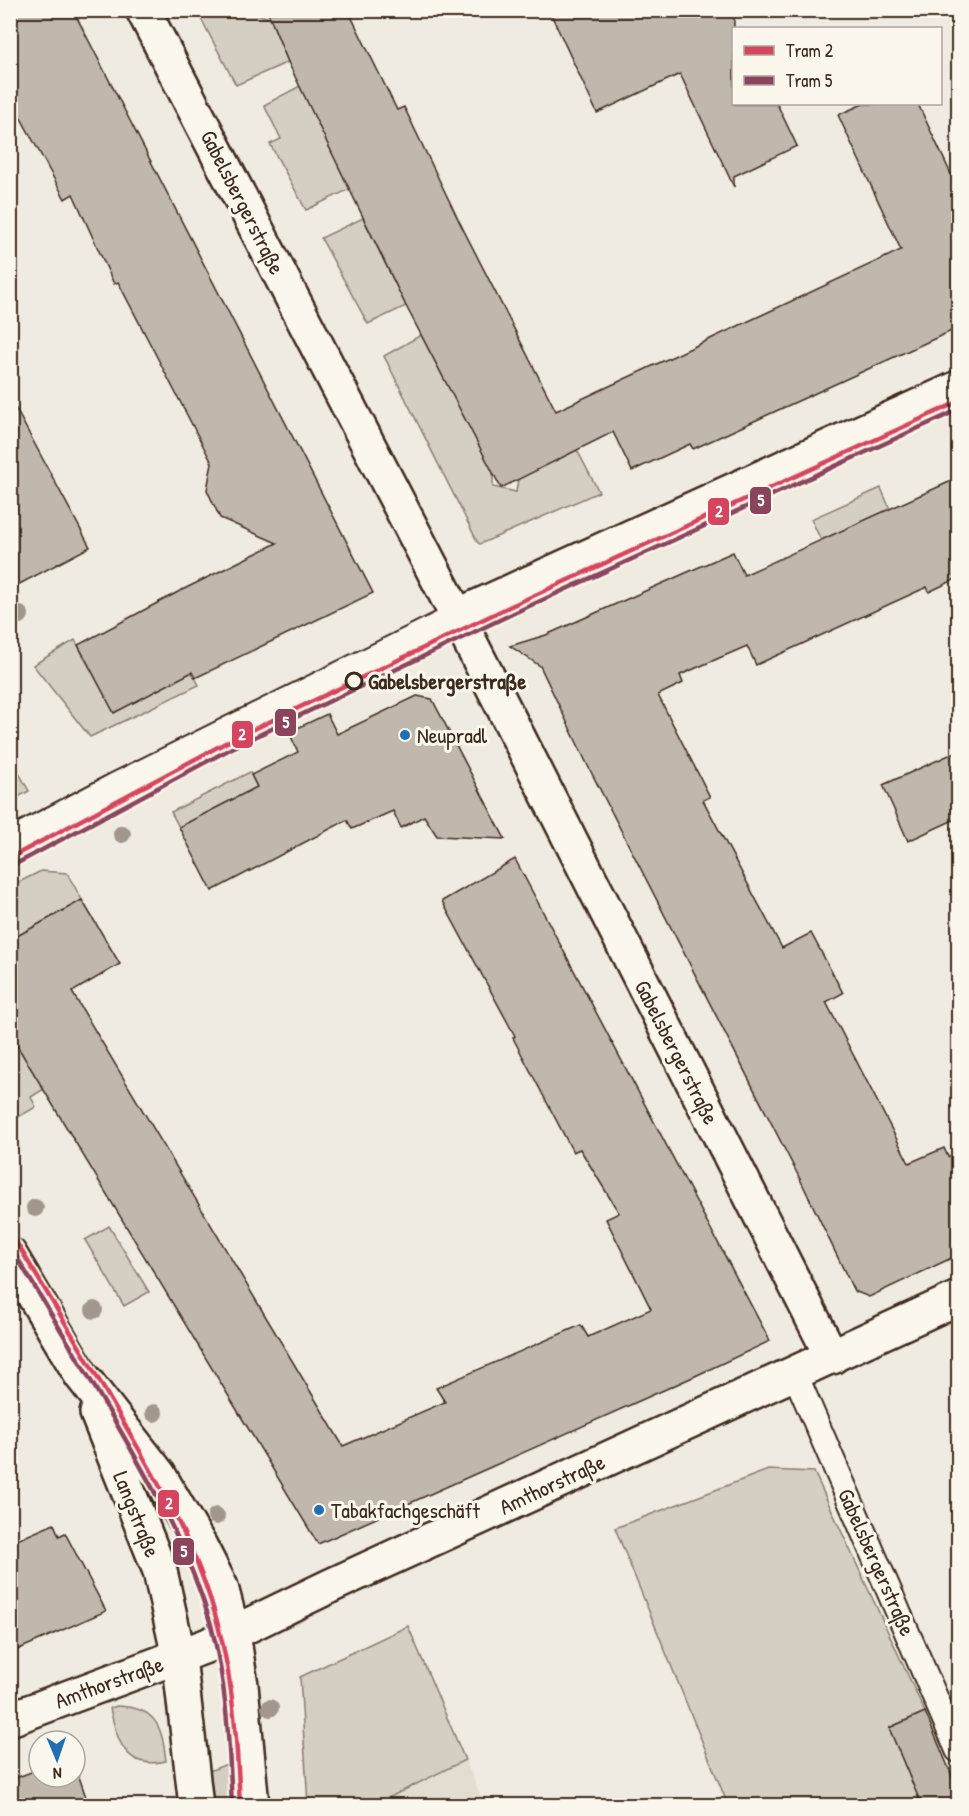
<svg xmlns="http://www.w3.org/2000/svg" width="969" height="1816" font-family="'Patrick Hand',sans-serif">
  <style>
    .built { fill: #e2dcd1 }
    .green { fill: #d5cec3; stroke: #887c70; stroke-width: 1.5 }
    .building { fill: #c0b8ad; stroke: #3b2a1e; stroke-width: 1.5 }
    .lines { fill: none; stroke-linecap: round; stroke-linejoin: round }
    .service-casing { stroke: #3b2a1e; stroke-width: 28 }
    .minor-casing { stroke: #3b2a1e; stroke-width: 38 }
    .tertiary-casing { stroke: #3b2a1e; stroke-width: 38 }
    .service { stroke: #fbf7ec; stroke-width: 24 }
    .minor { stroke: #fbf7ec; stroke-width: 33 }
    .tertiary { stroke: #fbf7ec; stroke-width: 33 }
    .tram-1-casing { stroke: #fbf7ec; stroke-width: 9 }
    .tram-2-casing { stroke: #fbf7ec; stroke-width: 9 }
    .tram-1 { stroke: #d64560; stroke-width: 4.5 }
    .tram-2 { stroke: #8b445b; stroke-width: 4.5 }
    .tree { fill: #a2978c }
    .stop-dot { fill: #fbf7ec; stroke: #3b2a1e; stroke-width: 3 }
    .poi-dot { fill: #1f6fb2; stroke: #fbf7ec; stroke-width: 2 }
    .labels { text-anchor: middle; stroke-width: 6; stroke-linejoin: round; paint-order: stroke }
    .street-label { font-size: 22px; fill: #3b2a1e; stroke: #fbf7ec }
    .stop-label { font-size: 22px; font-weight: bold; fill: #3b2a1e; stroke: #fbf7ec; text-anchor: start }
    .poi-label { font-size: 22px; fill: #3b2a1e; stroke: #fbf7ec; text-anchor: start }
    .line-badge { stroke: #fbf7ec; stroke-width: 2 }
    .badge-label { font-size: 16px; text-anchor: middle; font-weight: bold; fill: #fff }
  </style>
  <rect width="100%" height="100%" fill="#f0ebe0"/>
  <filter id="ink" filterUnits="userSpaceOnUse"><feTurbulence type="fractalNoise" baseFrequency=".0167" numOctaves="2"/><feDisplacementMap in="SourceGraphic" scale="12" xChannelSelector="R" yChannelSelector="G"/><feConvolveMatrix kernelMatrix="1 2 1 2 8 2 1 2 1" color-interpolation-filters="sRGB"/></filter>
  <g filter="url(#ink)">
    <path class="built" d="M 465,1760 L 485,1805 L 374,1806 Z"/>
    <g class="green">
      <path d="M 197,11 L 258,11 L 257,14 L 270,18 L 288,62 L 236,85 Z"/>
      <path d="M 300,86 L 350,189 L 306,210 L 270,144 L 281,139 L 264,105 Z"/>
      <path d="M 363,218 L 406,306 L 368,324 L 321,238 Z"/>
      <path d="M 421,335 L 493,472 L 493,487 L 516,492 L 518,479 L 577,450 L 599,492 L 480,544 L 478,543 L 384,356 Z"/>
      <path d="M 881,488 L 890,509 L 821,540 L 811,519 Z"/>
      <path d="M 75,640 L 114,712 L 192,672 L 199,685 L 90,737 L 33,665 Z"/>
      <path d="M 10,757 L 29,791 L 11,801 L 10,801 Z"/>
      <path d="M 250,772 L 257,787 L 179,827 L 171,812 Z"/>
      <path d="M 41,871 L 67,873 L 82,900 L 11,940 L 11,886 Z"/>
      <path d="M 10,1034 L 44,1089 L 31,1097 L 36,1107 L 13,1120 L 10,1115 Z"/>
      <path d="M 109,1226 L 149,1292 L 124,1306 L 85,1240 Z"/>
      <path d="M 768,1470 L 814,1472 L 925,1712 L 889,1728 L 922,1805 L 728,1805 L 615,1528 Z"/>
      <path d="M 408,1626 L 465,1760 L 374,1805 L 308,1805 L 300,1677 Z"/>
      <path d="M 117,1706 C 157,1707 162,1727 166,1761 C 125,1771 117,1740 110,1708 Z"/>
      <path d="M 227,1764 L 229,1805 L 212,1805 L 209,1771 Z"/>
    </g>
    <g class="building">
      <path d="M 10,10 L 73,10 L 373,593 L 195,678 L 192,672 L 114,713 L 78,645 L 178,592 L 277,543 L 220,518 L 207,490 L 212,463 L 118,282 L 114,284 L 73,194 L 65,199 L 10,98 Z"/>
      <path d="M 267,10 L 348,10 L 397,110 L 404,107 L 458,219 L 556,411 L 901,250 L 838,115 L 863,104 L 918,104 L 958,189 L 958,328 L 693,449 L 690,444 L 632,471 L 613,432 L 501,488 L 406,306 L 288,62 Z"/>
      <path d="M 549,10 L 734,10 L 734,104 L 777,104 L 797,146 L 734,176 L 734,187 L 680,74 L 597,113 Z"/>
      <path d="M 10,398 L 90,547 L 10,589 Z"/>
      <path d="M 958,478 L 958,578 L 929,592 L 927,587 L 756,665 L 747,646 L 680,675 L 683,683 L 658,695 L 710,797 L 703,800 L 782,948 L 811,933 L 843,993 L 826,1002 L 909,1163 L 944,1148 L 948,1157 L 958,1152 L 958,1255 L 869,1297 L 854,1291 L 800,1179 L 588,766 L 540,666 L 510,646 L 546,635 L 733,552 L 744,575 Z"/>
      <path d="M 417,696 L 432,699 L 505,839 L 437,836 L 424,816 L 401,828 L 393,811 L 352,829 L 347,820 L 212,891 L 179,827 L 257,787 L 251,775 L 298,752 L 289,732 L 327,714 L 337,734 Z"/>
      <path d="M 958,751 L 958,818 L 908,841 L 883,785 Z"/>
      <path d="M 515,859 L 770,1341 L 693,1377 L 318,1544 L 10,1034 L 10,940 L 82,900 L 120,964 L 72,992 L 343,1446 L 445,1402 L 436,1388 L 581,1325 L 588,1337 L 651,1309 L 606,1219 L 619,1213 L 580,1149 L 573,1152 L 513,1038 L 515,1036 L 442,901 Z"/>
      <path d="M 54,1524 L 59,1536 L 65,1533 L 106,1611 L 10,1653 L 10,1543 Z"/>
      <path d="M 925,1712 L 958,1790 L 958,1806 L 922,1806 L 889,1728 Z"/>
      <path d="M 75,1765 L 89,1806 L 10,1806 L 10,1780 L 39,1769 L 39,1777 L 75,1777 Z"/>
    </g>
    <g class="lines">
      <defs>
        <g id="service">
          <path d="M 10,841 L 114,786 L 457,616"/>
          <path d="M 795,1374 L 958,1750"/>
        </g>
        <g id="minor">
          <path d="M 143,10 L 457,616 L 832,1357"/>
          <path d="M 457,616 L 958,388"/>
          <path d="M 10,1719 L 206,1646 L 330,1586 L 958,1298"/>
        </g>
        <g id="tertiary">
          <path d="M 10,1255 L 81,1375 L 159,1475 L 200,1546 L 221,1587 L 233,1633 L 241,1685 L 252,1806"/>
          <path d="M 97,1413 L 160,1571 L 179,1657 L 196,1806"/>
        </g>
      </defs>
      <use href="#service" class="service-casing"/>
      <use href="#minor" class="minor-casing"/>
      <use href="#tertiary" class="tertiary-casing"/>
      <use href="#service" class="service"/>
      <use href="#minor" class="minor"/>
      <use href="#tertiary" class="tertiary"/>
      <defs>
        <g id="tram-1">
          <path d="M 10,858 L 229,741 L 511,606 L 958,402"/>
          <path d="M 10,1232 C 48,1294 86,1357 122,1420 C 160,1485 199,1552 218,1625 C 234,1685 237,1744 240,1806"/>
        </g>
        <g id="tram-2">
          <path d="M 14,865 L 232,748 L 514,613 L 958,410"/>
          <path d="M 10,1246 C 46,1305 81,1364 116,1423 C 153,1487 190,1553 211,1625 C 227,1684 229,1744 232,1806"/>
        </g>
      </defs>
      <use href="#tram-1" class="tram-1-casing"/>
      <use href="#tram-2" class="tram-2-casing"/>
      <use href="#tram-1" class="tram-1"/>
      <use href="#tram-2" class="tram-2"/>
    </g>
    <g class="tree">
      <circle cx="20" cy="615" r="9"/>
      <circle cx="122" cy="834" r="9"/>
      <circle cx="35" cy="1208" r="9"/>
      <circle cx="94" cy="1310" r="9"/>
      <circle cx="154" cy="1413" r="9"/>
      <circle cx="216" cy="1516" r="9"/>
      <circle cx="270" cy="1708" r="9"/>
    </g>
  </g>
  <circle class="stop-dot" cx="354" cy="681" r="8"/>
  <g class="poi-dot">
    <circle cx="405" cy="735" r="6"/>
    <circle cx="319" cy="1510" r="6"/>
  </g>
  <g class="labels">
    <g class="street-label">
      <text transform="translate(243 202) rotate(63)" y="8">Gabelsbergerstraße</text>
      <text transform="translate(677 1052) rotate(63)" y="8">Gabelsbergerstraße</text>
      <text transform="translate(552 1484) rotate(-25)" y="8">Amthorstraße</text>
      <text transform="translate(137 1514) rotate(68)" y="8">Langstraße</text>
      <text transform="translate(877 1562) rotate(66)" y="8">Gabelsbergerstraße</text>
      <text transform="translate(109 1682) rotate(-20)" y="8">Amthorstraße</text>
    </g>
    <g class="stop-label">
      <text x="368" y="689">Gabelsbergerstraße</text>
    </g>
    <g class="poi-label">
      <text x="417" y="743">Neupradl</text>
      <text x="331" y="1518">Tabakfachgeschäft</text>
    </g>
  </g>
  <g class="line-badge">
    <rect x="749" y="486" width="23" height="29" rx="6" fill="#8b445b"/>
    <rect x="707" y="497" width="23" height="29" rx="6" fill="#d64560"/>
    <rect x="274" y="708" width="23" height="29" rx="6" fill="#8b445b"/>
    <rect x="231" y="720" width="23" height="29" rx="6" fill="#d64560"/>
    <rect x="157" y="1489" width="23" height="29" rx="6" fill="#d64560"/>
    <rect x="172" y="1537" width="23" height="29" rx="6" fill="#8b445b"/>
  </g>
  <g class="badge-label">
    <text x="761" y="506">5</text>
    <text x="719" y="517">2</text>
    <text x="286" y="728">5</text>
    <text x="242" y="740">2</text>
    <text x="169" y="1509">2</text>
    <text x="184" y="1557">5</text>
  </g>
  <rect width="969" height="1816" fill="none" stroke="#fbf7ec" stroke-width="36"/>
  <rect x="18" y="18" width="933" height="1780" fill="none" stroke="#3b2a1e" stroke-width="2" filter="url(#ink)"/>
  <rect x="732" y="27" width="210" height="78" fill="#fbf7ec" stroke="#aea59a" stroke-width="1.5"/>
  <rect x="744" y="46" width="30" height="9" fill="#d64560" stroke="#aea59a" stroke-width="1.5"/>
  <text x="786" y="57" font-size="18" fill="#3b2a1e">Tram 2</text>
  <rect x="744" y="76" width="30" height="9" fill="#8b445b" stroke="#aea59a" stroke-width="1.5"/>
  <text x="786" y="87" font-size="18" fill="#3b2a1e">Tram 5</text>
  <g transform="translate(57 1759) rotate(178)"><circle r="28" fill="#fbf7ec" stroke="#aea59a" stroke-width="1.5"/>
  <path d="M0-4.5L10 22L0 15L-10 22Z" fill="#1f6fb2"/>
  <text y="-9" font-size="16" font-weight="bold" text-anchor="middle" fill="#3b2a1e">N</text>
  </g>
</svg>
